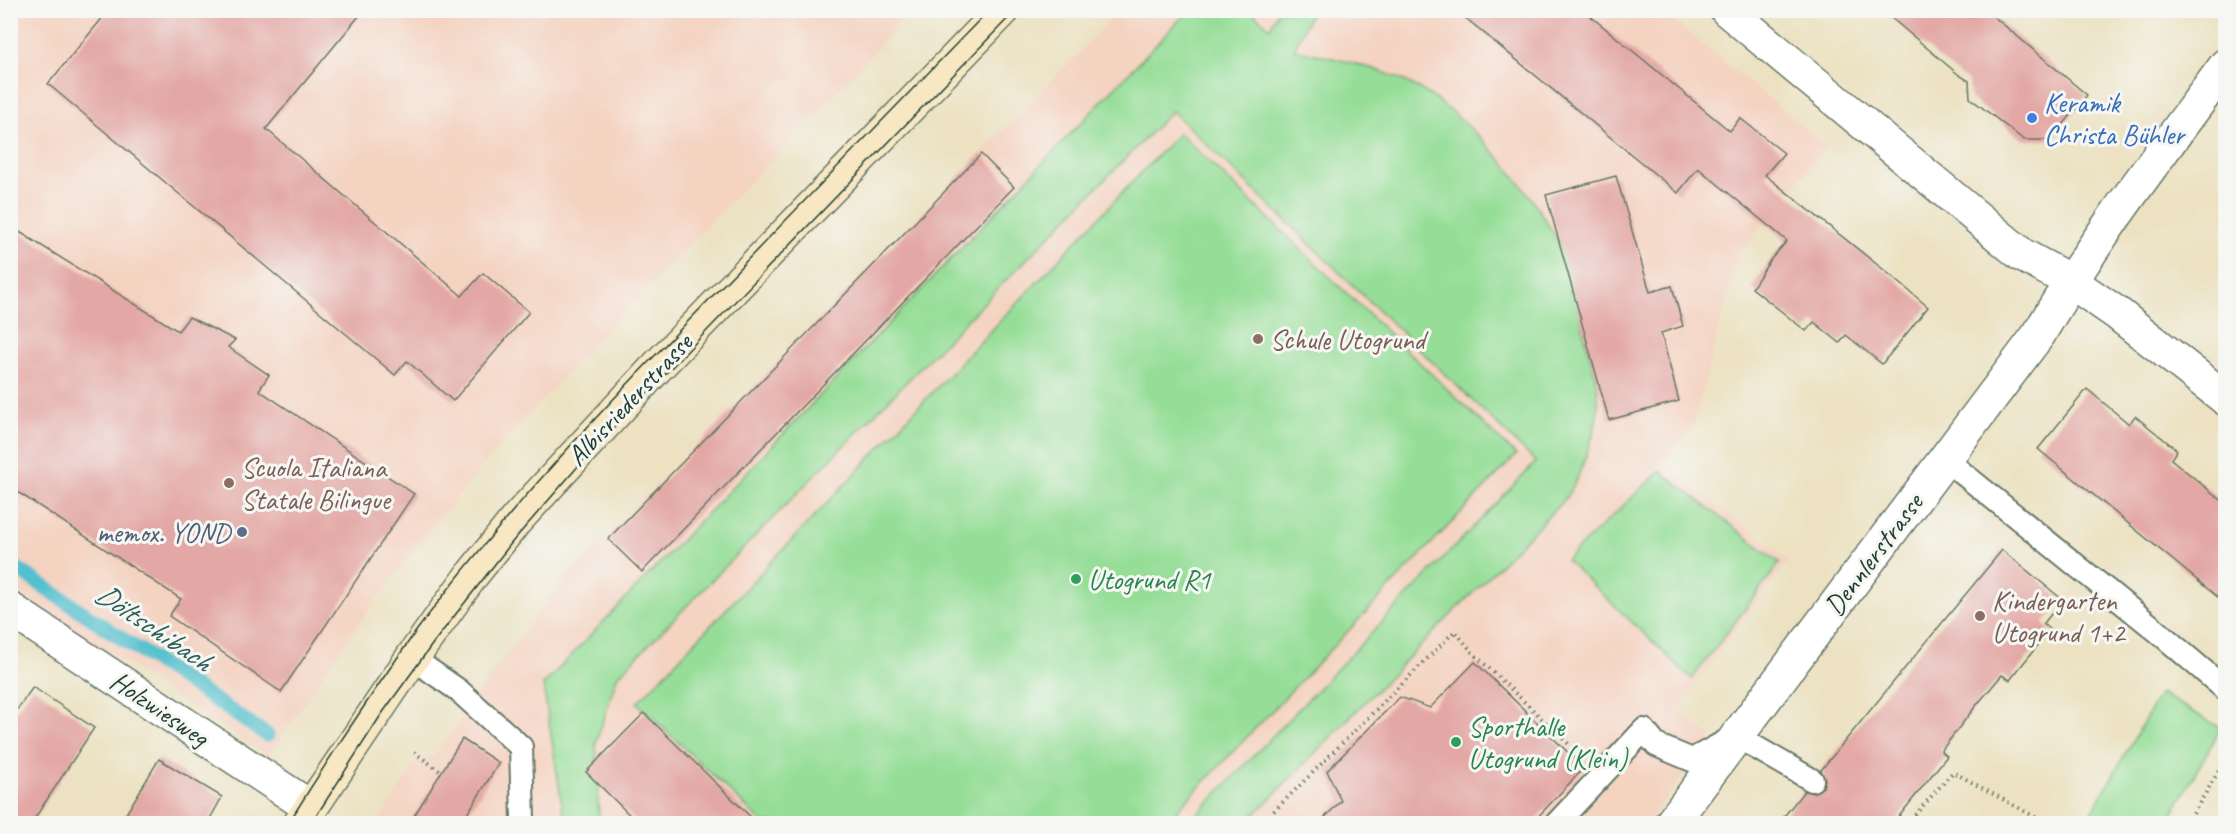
<svg xmlns="http://www.w3.org/2000/svg" width="2236" height="834" font-family="Caveat,sans-serif">
  <style>
    .built { fill: #f4d3c1 }
    .green { fill: #96de98; stroke: #5a8e66; stroke-width: 1.5 }
    .lines { fill: none; stroke-linecap: round; stroke-linejoin: round }
    .stream { stroke: #54c0ce; stroke-width: 15 }
    .building { fill: #e3a8a5 }
    .lane-casing { stroke: #677766; stroke-width: 26 }
    .street-casing { stroke: #677766; stroke-width: 36 }
    .secondary-casing { stroke: #677766; stroke-width: 36 }
    .path { stroke: #677766; stroke-width: 4; stroke-dasharray: 1.5 4.5; stroke-linecap: butt }
    .lane { stroke: #fff; stroke-width: 22 }
    .street { stroke: #fff; stroke-width: 33 }
    .secondary { stroke: #f7e8c3; stroke-width: 33 }
    .tram { stroke: #1f3d34; stroke-width: 1.5 }
    .shop-dot { fill: #3f7fe0; stroke: #f6f6f2; stroke-width: 2 }
    .education-dot { fill: #8d6e63; stroke: #f6f6f2; stroke-width: 2 }
    .service-dot { fill: #5c6f8a; stroke: #f6f6f2; stroke-width: 2 }
    .leisure-dot { fill: #2e9e5b; stroke: #f6f6f2; stroke-width: 2 }
    .labels { text-anchor: middle; stroke-width: 6; stroke-linejoin: round; paint-order: stroke }
    .shop-label { font-size: 28px; fill: #366cbe; stroke: #f6f6f2; text-anchor: start }
    .education-label { font-size: 28px; fill: #785e54; stroke: #f6f6f2; text-anchor: start }
    .street-label { font-size: 28px; fill: #1f3d34; stroke: #f6f6f2 }
    .service-label { font-size: 28px; fill: #4e5e75; stroke: #f6f6f2; text-anchor: end }
    .leisure-label { font-size: 28px; fill: #27864d; stroke: #f6f6f2; text-anchor: start }
    .water-label { font-size: 30px; font-style: italic; fill: #2c5e5a; stroke: #f6f6f2 }
  </style>
  <rect width="100%" height="100%" fill="#f6f6f2"/>
  <filter id="ink" filterUnits="userSpaceOnUse"><feTurbulence type="fractalNoise" baseFrequency=".0167" numOctaves="2"/><feDisplacementMap in="SourceGraphic" scale="12" xChannelSelector="R" yChannelSelector="G"/><feConvolveMatrix kernelMatrix="1 2 1 2 8 2 1 2 1" color-interpolation-filters="sRGB"/></filter>
  <filter id="wash" filterUnits="userSpaceOnUse"><feTurbulence type="fractalNoise" baseFrequency=".008" numOctaves="4" result="noise"/><feDisplacementMap in="SourceGraphic" scale="24" xChannelSelector="R" yChannelSelector="G"/><feGaussianBlur stdDeviation="1.35" result="paint"/><feColorMatrix in="noise" values="0 0 0 0 0 0 0 0 0 0 0 0 0 0 0 0 0 1.4 0 .05"/><feComposite in="paint" operator="in"/></filter>
  <g filter="url(#wash)">
    <rect width="100%" height="100%" fill="#ece2c2"/>
    <g class="built">
      <path d="M 10,11 L 909,11 L 891,33 L 832,97 L 591,346 L 487,461 L 417,546 L 359,623 L 268,757 L 11,588 Z"/>
      <path d="M 1119,11 L 1662,11 L 1827,146 L 1739,254 L 1694,424 L 1662,464 L 1789,560 L 1677,709 L 1712,737 L 1648,823 L 377,824 L 418,759 L 433,757 L 503,659 L 563,581 Z"/>
    </g>
    <g class="green">
      <path d="M 1188,11 L 1251,11 L 1270,28 L 1278,11 L 1312,11 L 1294,49 C 1340,60 1392,69 1431,96 C 1480,131 1522,179 1552,231 C 1556,238 1562,246 1565,255 C 1575,279 1578,308 1584,334 C 1588,353 1597,377 1598,396 C 1600,426 1582,470 1568,496 L 1246,823 L 1189,823 L 1536,462 L 1172,111 L 617,677 L 596,743 L 599,823 L 565,823 L 543,685 Z"/>
      <path d="M 1179,133 L 1516,455 L 1165,823 L 763,823 L 637,703 Z"/>
      <path d="M 1660,471 L 1780,563 L 1692,679 L 1566,560 Z"/>
      <path d="M 2160,693 L 2221,728 L 2167,823 L 2086,823 Z"/>
    </g>
    <g class="lines">
      <path class="stream" d="M 10,564 L 267,735"/>
    </g>
    <g id="blocks">
      <g class="building">
        <path d="M 109,10 L 364,10 L 266,129 L 462,296 L 483,273 L 529,312 L 453,401 L 407,361 L 395,375 L 48,84 Z"/>
        <path d="M 1456,10 L 1583,10 L 1730,131 L 1740,118 L 1784,153 L 1765,175 L 1894,278 L 1928,307 L 1882,364 L 1846,335 L 1840,343 L 1814,322 L 1806,331 L 1752,288 L 1771,259 L 1787,241 L 1698,168 L 1678,193 Z"/>
        <path d="M 1882,10 L 1986,10 L 2087,95 L 2051,140 L 2024,140 L 1970,98 L 1969,81 L 1959,75 Z"/>
        <path d="M 981,154 L 1014,187 L 642,572 L 608,539 Z"/>
        <path d="M 1616,176 L 1650,292 L 1672,286 L 1683,326 L 1661,333 L 1679,401 L 1609,420 L 1546,195 Z"/>
        <path d="M 10,226 L 178,331 L 189,317 L 235,340 L 228,347 L 269,375 L 259,390 L 414,494 L 281,692 L 169,616 L 181,599 L 10,487 Z"/>
        <path d="M 2087,389 L 2129,424 L 2135,416 L 2177,450 L 2171,459 L 2226,504 L 2226,604 L 2038,449 Z"/>
        <path d="M 2002,550 L 2063,600 L 2043,624 L 2050,630 L 2010,680 L 2002,675 L 1975,707 L 1941,751 L 1947,756 L 1893,824 L 1778,824 L 1804,791 L 1813,793 L 1823,787 L 1825,779 L 1821,770 Z"/>
        <path d="M 1475,662 L 1584,768 L 1531,824 L 1318,824 L 1341,801 L 1327,771 L 1379,718 L 1400,697 L 1430,708 Z"/>
        <path d="M 33,687 L 94,728 L 31,824 L 10,824 L 10,720 Z"/>
        <path d="M 644,713 L 758,824 L 639,824 L 586,772 Z"/>
        <path d="M 462,739 L 499,763 L 461,824 L 409,824 Z"/>
        <path d="M 159,759 L 222,797 L 207,824 L 120,824 Z"/>
      </g>
    </g>
  </g>
  <g filter="url(#ink)">
    <use href="#blocks" fill-opacity="0" stroke="#677766" stroke-width="1.5"/>
    <g class="lines">
      <defs>
        <g id="lane">
          <path d="M 1945,459 L 2156,630 L 2226,690"/>
          <path d="M 412,658 L 458,690 L 521,747 L 523,820 L 525,824"/>
          <path d="M 1556,824 L 1644,730 L 1656,745 L 1692,760 L 1736,736 L 1812,780"/>
        </g>
        <g id="street">
          <path d="M 1727,10 L 2022,255 L 2070,281 L 2118,314 L 2226,399"/>
          <path d="M 10,609 L 310,807"/>
          <path d="M 1671,824 L 2039,334 C 2094,239 2161,153 2226,65"/>
        </g>
        <path id="secondary" d="M 300,824 L 412,658 L 471,576 L 516,520 L 656,368 L 1003,10"/>
      </defs>
      <use href="#lane" class="lane-casing"/>
      <use href="#street" class="street-casing"/>
      <use href="#secondary" class="secondary-casing"/>
      <g class="path">
        <path d="M 414,752 L 441,772"/>
        <path d="M 1261,824 L 1455,631 L 1472,652 L 1576,751"/>
        <path d="M 1907,824 L 1953,772 L 2048,824"/>
        <path d="M 2187,824 L 2226,759"/>
      </g>
      <use href="#lane" class="lane"/>
      <use href="#street" class="street"/>
      <use href="#secondary" class="secondary"/>
      <g class="tram">
        <path d="M 288,824 C 328,759 370,696 414,634 C 481,543 561,454 639,372 L 989,10"/>
        <path d="M 311,824 L 381,715 L 434,642 L 513,541 L 594,448 L 1016,10"/>
      </g>
    </g>
  </g>
  <circle class="shop-dot" cx="2032" cy="118" r="6"/>
  <g class="education-dot">
    <circle cx="1258" cy="339" r="6"/>
    <circle cx="229" cy="483" r="6"/>
    <circle cx="1980" cy="616" r="6"/>
  </g>
  <circle class="service-dot" cx="242" cy="532" r="6"/>
  <g class="leisure-dot">
    <circle cx="1076" cy="579" r="6"/>
    <circle cx="1456" cy="742" r="6"/>
  </g>
  <g class="labels">
    <g class="shop-label">
      <text x="2044" y="112">Keramik<tspan x="2044" dy="32">Christa Bühler</tspan></text>
    </g>
    <g class="education-label">
      <text x="1270" y="349">Schule Utogrund</text>
      <text x="241" y="477">Scuola Italiana<tspan x="241" dy="32">Statale Bilingue</tspan></text>
      <text x="1992" y="610">Kindergarten<tspan x="1992" dy="32">Utogrund 1+2</tspan></text>
    </g>
    <g class="street-label">
      <text transform="translate(629 399) rotate(-47)" y="10">Albisriederstrasse</text>
      <text transform="translate(1873 554) rotate(-53)" y="10">Dennlerstrasse</text>
      <text transform="translate(160 708) rotate(34)" y="10">Holzwiesweg</text>
    </g>
    <g class="service-label">
      <text x="230" y="542">memox. YOND</text>
    </g>
    <g class="leisure-label">
      <text x="1088" y="589">Utogrund R1</text>
      <text x="1468" y="736">Sporthalle<tspan x="1468" dy="32">Utogrund (Klein)</tspan></text>
    </g>
    <g class="water-label">
      <text transform="translate(154 627) rotate(34)" y="10">Döltschibach</text>
    </g>
  </g>
  <rect width="2236" height="834" fill="none" stroke="#f6f6f2" stroke-width="36"/>
</svg>
